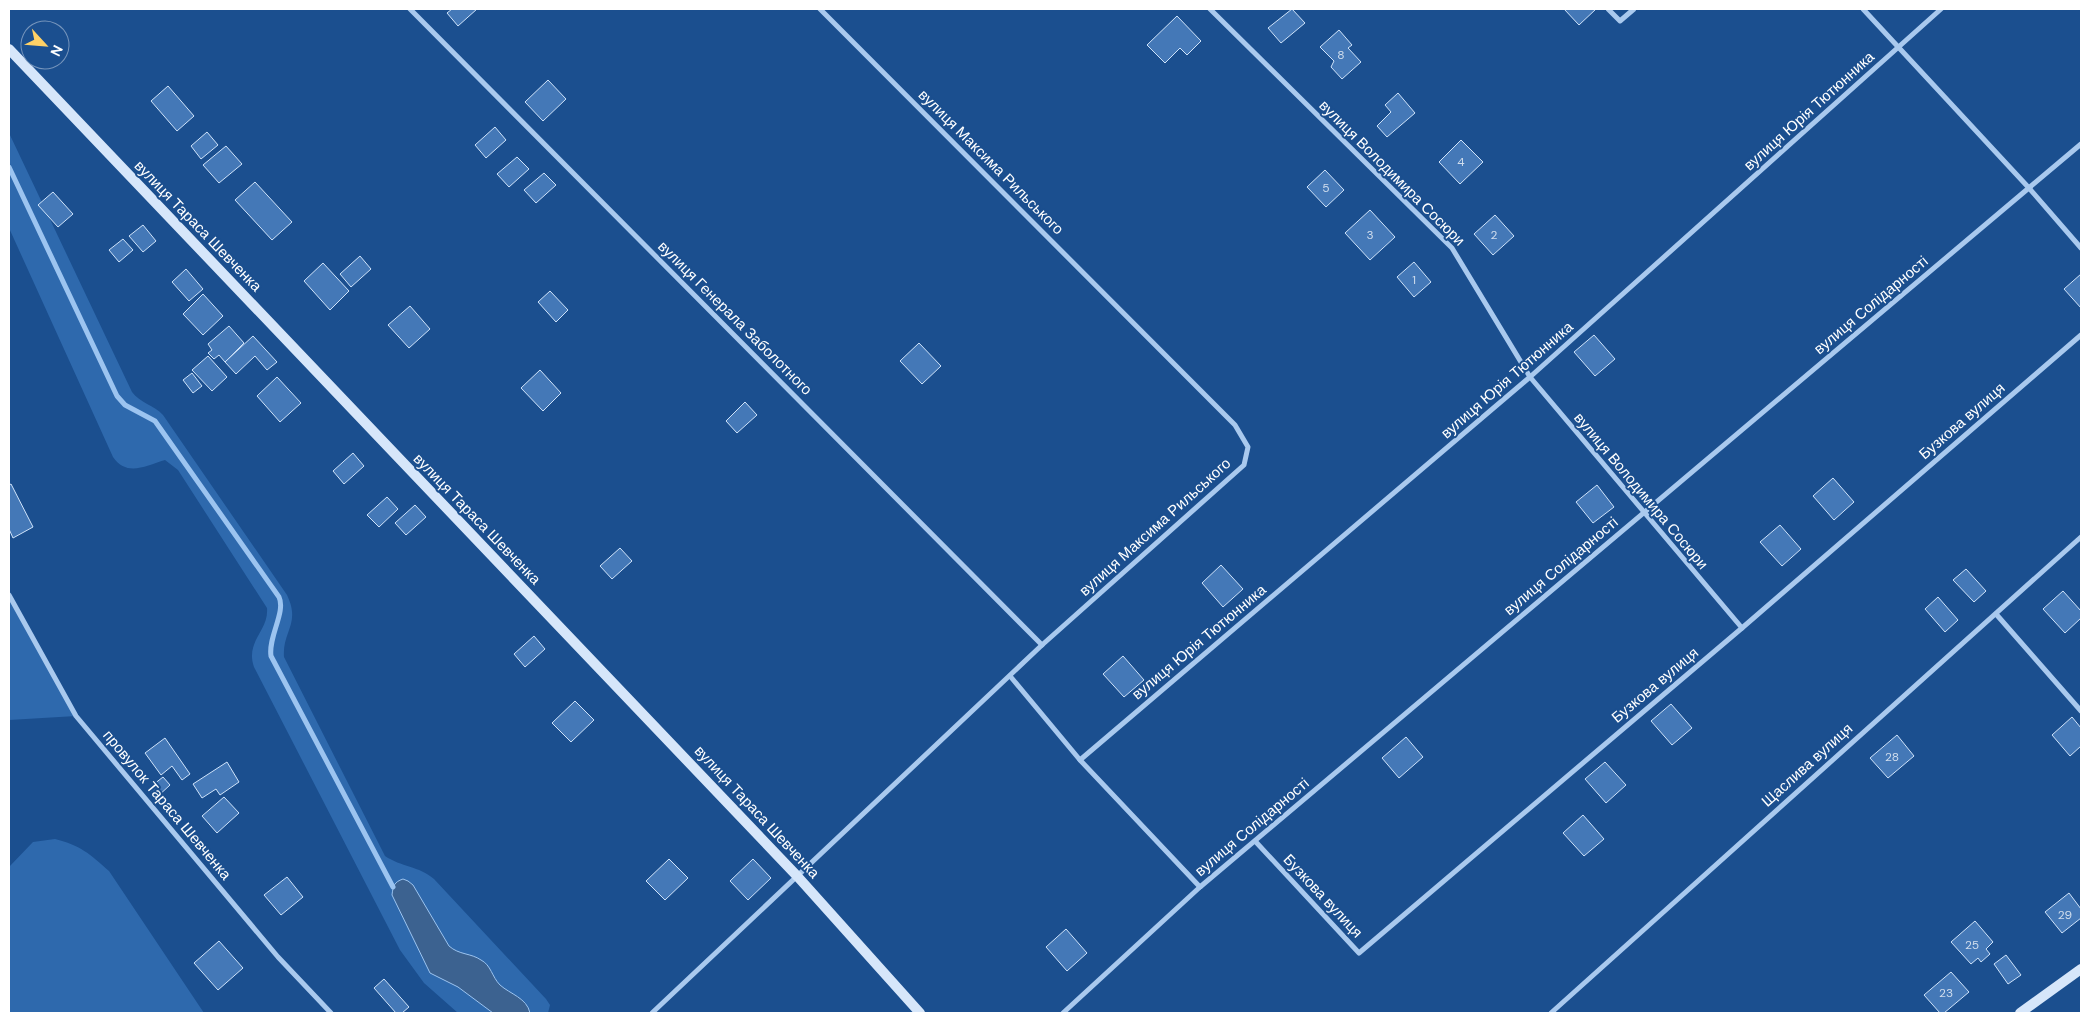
<svg xmlns="http://www.w3.org/2000/svg" width="2090" height="1022" font-family="'DM Sans',sans-serif">
<style>
.green{fill:#2e69ad}
.water{fill:#3c6290;stroke:#9cc4f0}
.lines{fill:none;stroke-linecap:round;stroke-linejoin:round}
.stream{stroke:#9cc4f0;stroke-width:5}
.building{fill:#4478b7;stroke:#cfe3fa}
.street{stroke:#a9c9ee;stroke-width:5}
.secondary{stroke:#d6e6fa;stroke-width:10}
.labels{text-anchor:middle;stroke-width:4;stroke-linejoin:round;paint-order:stroke}
.number-label{font-size:12px;fill:#d0dded}
.street-label{font-size:15px;fill:#fff;stroke:#1b4f8f}
</style>
<rect width="100%" height="100%" fill="#1b4f8f"/>
<g class="green">
<path d="M9,133L132,392C140,403 154,405 163,415L287,595C301,624 282,631 284,657L385,856C401,867 419,866 434,879L546,999L550,1005L548,1013H458L424,983L400,950L254,667C245,641 269,631 267,608L178,470L165,460C145,466 127,477 113,457L9,228Z"/>
<polygon points="9,595 76,716 9,720"/>
<path d="M55,839C80,845 90,854 109,871L204,1013H9V867L33,842Z"/>
</g>
<path class="water" d="M403,879L408,881L413,885L449,946C459,955 471,953 481,960C491,965 492,977 500,985C510,994 527,998 530,1013H493L458,987L430,973L392,895C393,886 394,882 403,879Z"/>
<g class="lines">
<path class="stream" d="M9,167L117,396L125,405L155,421L279,597C286,612 268,637 271,656L393,887"/>
</g>
<g class="building">
<polygon points="452,9 477,9 458,26 447,13"/>
<polygon points="1292,9 1305,23 1281,43 1268,28"/>
<polygon points="1564,9 1596,9 1579,25"/>
<polygon points="1177,16 1201,41 1187,55 1180,48 1165,63 1147,45"/>
<polygon points="1339,30 1352,45 1348,48 1361,62 1342,79 1331,67 1334,61 1320,47"/>
<polygon points="548,80 566,99 543,121 525,102"/>
<polygon points="168,86 194,116 177,131 151,101"/>
<polygon points="1398,93 1415,113 1387,137 1377,126 1391,112 1385,105"/>
<polygon points="495,127 506,140 486,158 475,145"/>
<polygon points="207,132 218,145 201,159 191,146"/>
<polygon points="1461,140 1483,162 1460,184 1439,162"/>
<polygon points="226,146 242,164 219,183 203,165"/>
<polygon points="517,157 529,169 509,187 497,174"/>
<polygon points="1325,170 1344,190 1326,207 1307,187"/>
<polygon points="544,173 556,185 536,203 524,190"/>
<polygon points="255,182 292,222 272,240 235,200"/>
<polygon points="53,192 73,214 58,227 38,205"/>
<polygon points="1370,210 1395,237 1370,260 1345,233"/>
<polygon points="1495,215 1514,236 1493,255 1474,234"/>
<polygon points="143,225 156,241 143,252 129,236"/>
<polygon points="123,239 133,250 119,262 109,250"/>
<polygon points="360,256 371,269 351,287 340,274"/>
<polygon points="1414,262 1431,282 1414,297 1397,277"/>
<polygon points="323,263 349,291 330,310 304,281"/>
<polygon points="186,269 203,289 189,301 172,282"/>
<polygon points="2081,274 2081,308 2064,289"/>
<polygon points="550,291 568,310 556,322 538,302"/>
<polygon points="203,294 223,316 203,335 183,314"/>
<polygon points="410,306 430,329 409,348 388,325"/>
<polygon points="229,326 244,343 225,362 219,355 214,359 208,353 212,350 208,344"/>
<polygon points="1594,335 1615,359 1595,376 1574,352"/>
<polygon points="253,336 277,362 267,370 255,356 236,374 225,362"/>
<polygon points="919,343 941,366 922,384 900,361"/>
<polygon points="208,356 227,377 212,391 192,370"/>
<polygon points="540,370 561,393 543,411 521,388"/>
<polygon points="192,373 202,386 193,393 183,380"/>
<polygon points="277,377 301,403 280,422 257,396"/>
<polygon points="745,402 757,415 737,433 726,421"/>
<polygon points="353,453 364,466 344,484 333,471"/>
<polygon points="1833,478 1854,502 1834,520 1813,496"/>
<polygon points="11,484 33,527 13,538 9,529 9,485"/>
<polygon points="1597,485 1614,507 1593,523 1576,502"/>
<polygon points="387,497 398,509 379,527 367,515"/>
<polygon points="415,505 426,517 406,535 395,523"/>
<polygon points="1780,525 1801,549 1782,566 1760,542"/>
<polygon points="620,548 632,561 612,579 600,566"/>
<polygon points="1221,565 1243,589 1223,607 1202,583"/>
<polygon points="1966,569 1986,591 1974,602 1953,580"/>
<polygon points="2063,591 2081,611 2081,618 2065,633 2043,609"/>
<polygon points="1938,597 1958,620 1945,632 1925,609"/>
<polygon points="534,636 545,649 525,667 514,654"/>
<polygon points="1123,656 1144,680 1124,697 1103,674"/>
<polygon points="575,701 594,720 571,742 552,723"/>
<polygon points="1671,704 1692,728 1672,745 1651,721"/>
<polygon points="2072,717 2081,728 2081,746 2070,756 2052,735"/>
<polygon points="1897,735 1914,756 1888,778 1870,758"/>
<polygon points="1406,737 1423,757 1399,778 1382,758"/>
<polygon points="165,738 190,774 182,780 172,766 161,775 145,753"/>
<polygon points="227,762 239,782 220,795 216,789 202,798 193,784"/>
<polygon points="1605,762 1626,785 1606,803 1585,779"/>
<polygon points="163,777 170,785 157,797 149,788"/>
<polygon points="224,797 239,813 217,833 202,816"/>
<polygon points="1583,815 1604,839 1584,856 1563,833"/>
<polygon points="669,859 688,878 665,900 646,881"/>
<polygon points="753,859 771,878 748,900 730,881"/>
<polygon points="287,877 303,897 281,915 264,895"/>
<polygon points="2069,893 2081,909 2081,918 2062,933 2045,912"/>
<polygon points="1975,921 1993,942 1986,949 1990,954 1981,962 1978,958 1971,964 1951,942"/>
<polygon points="1066,929 1087,953 1067,971 1046,947"/>
<polygon points="219,941 243,968 218,990 194,963"/>
<polygon points="2006,955 2021,975 2008,984 1994,964"/>
<polygon points="1951,972 1969,992 1944,1013 1940,1013 1924,995"/>
<polygon points="384,979 409,1007 402,1013 396,1013 374,988"/>
</g>
<g class="lines">
<g class="street">
<polyline points="410,9 1042,645"/>
<polyline points="1210,9 1452,248 1530,377 1742,628"/>
<polyline points="1608,9 1620,21 1634,9"/>
<polyline points="1863,9 2029,188 2081,248"/>
<polyline points="9,595 76,716 278,957 331,1013"/>
<polyline points="1996,614 2081,711"/>
<polyline points="1010,676 1080,760 1200,887"/>
<polyline points="1080,760 1530,377 1941,9"/>
<polyline points="1255,841 1359,953 1742,628 2081,335"/>
<polyline points="652,1013 1042,645 1244,465 1248,447 1235,425 820,9"/>
<polyline points="1063,1013 1200,887 2081,144"/>
<polyline points="1551,1013 2081,537"/>
</g>
<g class="secondary">
<polyline points="9,49 798,877 920,1013"/>
<polyline points="2020,1013 2081,969"/>
</g>
</g>
<g class="labels">
<g class="number-label">
<text x="1341" y="59">8</text>
<text x="1461" y="166">4</text>
<text x="1326" y="192">5</text>
<text x="1370" y="239">3</text>
<text x="1494" y="239">2</text>
<text x="1414" y="284">1</text>
<text x="1892" y="761">28</text>
<text x="2065" y="919">29</text>
<text x="1972" y="949">25</text>
<text x="1946" y="997">23</text>
</g>
<g class="street-label">
<text transform="translate(1809 111) rotate(-42)" y="5">вулиця Юрія Тютюнника</text>
<text transform="translate(991 162) rotate(45)" y="5">вулиця Максима Рильського</text>
<text transform="translate(1392 173) rotate(45)" y="5">вулиця Володимира Сосюри</text>
<text transform="translate(198 226) rotate(46)" y="5">вулиця Тараса Шевченка</text>
<text transform="translate(1871 305) rotate(-40)" y="5">вулиця Солідарності</text>
<text transform="translate(735 318) rotate(45)" y="5">вулиця Генерала Заболотного</text>
<text transform="translate(1507 380) rotate(-41)" y="5">вулиця Юрія Тютюнника</text>
<text transform="translate(1962 421) rotate(-41)" y="5">Бузкова вулиця</text>
<text transform="translate(1641 491) rotate(50)" y="5">вулиця Володимира Сосюри</text>
<text transform="translate(477 519) rotate(46)" y="5">вулиця Тараса Шевченка</text>
<text transform="translate(1155 527) rotate(-42)" y="5">вулиця Максима Рильського</text>
<text transform="translate(1561 566) rotate(-40)" y="5">вулиця Солідарності</text>
<text transform="translate(1199 642) rotate(-40)" y="5">вулиця Юрія Тютюнника</text>
<text transform="translate(1655 685) rotate(-40)" y="5">Бузкова вулиця</text>
<text transform="translate(1807 765) rotate(-42)" y="5">Щаслива вулиця</text>
<text transform="translate(167 805) rotate(50)" y="5">провулок Тараса Шевченка</text>
<text transform="translate(757 812) rotate(47)" y="5">вулиця Тараса Шевченка</text>
<text transform="translate(1252 827) rotate(-40)" y="5">вулиця Солідарності</text>
<text transform="translate(1323 896) rotate(47)" y="5">Бузкова вулиця</text>
</g>
</g>
<rect width="2090" height="1022" fill="none" stroke="#ffffff" stroke-width="20"/>
<g transform="translate(45 45) rotate(116)"><circle r="24" fill="#1b4f8f" stroke="#7695bc"/>
<path d="M0-4L9 19L0 12L-9 19Z" fill="#ffd166"/>
<text y="-8" font-size="14" font-weight="bold" text-anchor="middle" fill="#ffffff">N</text>
</g>
</svg>
